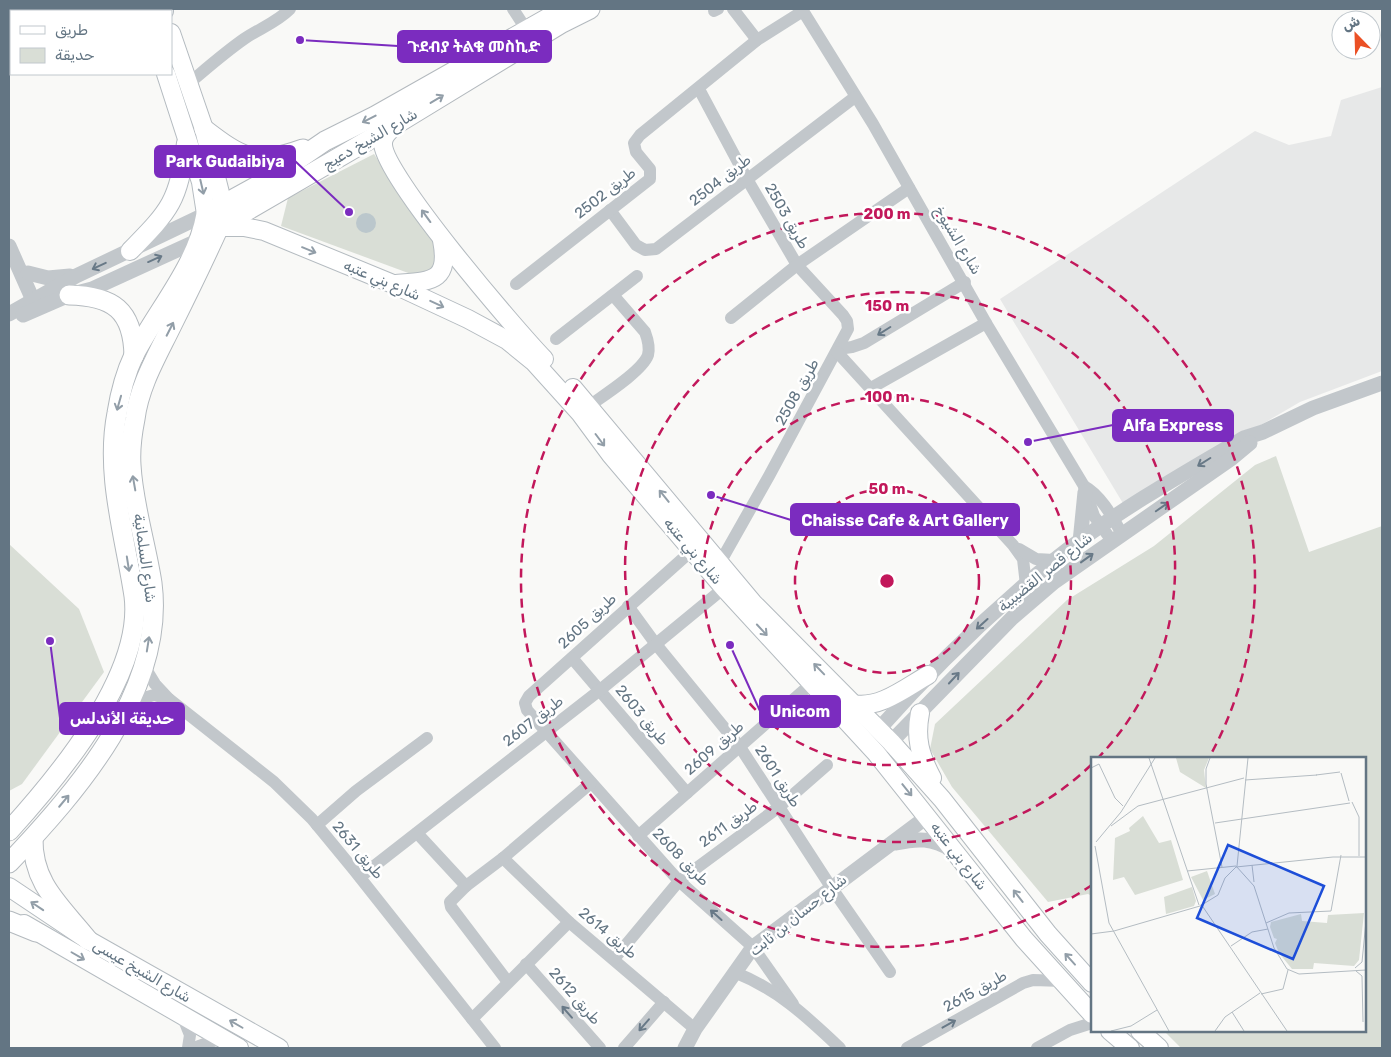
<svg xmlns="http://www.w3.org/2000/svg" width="1391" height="1057" font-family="Rubik,Cairo,'Noto Sans Ethiopic',sans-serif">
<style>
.built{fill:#e7e8e8}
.green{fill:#d9ded6}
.water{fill:#bbc7cc}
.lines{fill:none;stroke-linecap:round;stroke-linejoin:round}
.secondary-casing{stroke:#b4bbc0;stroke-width:20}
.primary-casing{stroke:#b3b9be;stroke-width:21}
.minor{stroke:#c2c7cb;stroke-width:12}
.tertiary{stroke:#c2c7cb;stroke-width:15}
.secondary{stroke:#fff;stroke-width:18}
.primary{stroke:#fff;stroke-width:19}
.oneway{stroke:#929ea8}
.oneway2{stroke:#687987}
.ring{fill:none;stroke:#c2185b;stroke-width:2.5;stroke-dasharray:9 6}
.labels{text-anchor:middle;stroke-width:5;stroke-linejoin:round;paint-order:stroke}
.street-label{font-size:15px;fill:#637583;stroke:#fff}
.inset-road{fill:none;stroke:#b4bcc2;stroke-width:1}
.view{fill:#1d4ed8;fill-opacity:0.15;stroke:#1d4ed8;stroke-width:2.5}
.inset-edge{fill:none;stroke:#637583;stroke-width:2.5}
.centre{fill:#c2185b;stroke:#fff;stroke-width:2.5}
.ring-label{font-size:15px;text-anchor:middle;font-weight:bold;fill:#c2185b;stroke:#fff;stroke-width:5;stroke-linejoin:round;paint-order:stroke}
.leader{fill:none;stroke:#7b2cbf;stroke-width:2}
.callout-dot{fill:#7b2cbf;stroke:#fff;stroke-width:2}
.callout{fill:#7b2cbf;stroke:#7b2cbf;stroke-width:2}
.callout-label{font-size:16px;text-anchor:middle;font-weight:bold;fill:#fff}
</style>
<rect width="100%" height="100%" fill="#f9f9f7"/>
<polygon class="built" points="1382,87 1382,371 1300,402 1124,505 1000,299 1255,131 1289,145 1331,136 1341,100"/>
<g class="green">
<polygon points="374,154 443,257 431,272 411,274 281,226 288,198"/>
<polygon points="1276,456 1309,552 1382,526 1382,1048 1181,1048 1164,1031 1365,1031 1365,758 1092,758 1092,896 1088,894 1048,902 952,787 930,749 935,724 1067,600 1154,546 1255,465"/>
<polygon points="9,544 79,609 104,672 22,784 9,791"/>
</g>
<circle class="water" cx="366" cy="223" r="10"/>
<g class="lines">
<defs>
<g id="secondary">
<polyline points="145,9 146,11"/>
<polyline points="163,9 164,11"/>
<polyline points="171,33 204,129 223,205"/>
<polyline points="166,74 201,182 206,214 219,227 244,227 264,231 393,284 468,319 507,340 534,362 580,413 611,455 724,588 876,753 1024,939 1092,1014"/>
<path d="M396,125C390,130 383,135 383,143C381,173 517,331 544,359"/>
<path d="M130,251C171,209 178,202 186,143"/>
<path d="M396,284C432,281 450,282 442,240"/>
<polyline points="573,388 753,603 891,742 942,799 1048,934 1092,983"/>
<path d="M853,704C880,709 905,688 928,675"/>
<path d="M920,713C915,739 920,755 932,778"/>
<polyline points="9,887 88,940 279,1048"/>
<polyline points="24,924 239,1048"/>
<polyline points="1110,1031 1130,1048"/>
<polyline points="1140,1031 1159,1048"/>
</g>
<g id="primary">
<path d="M204,129C243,159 255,166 303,149"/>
<polyline points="212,231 398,123 562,23 590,9"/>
<path d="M69,295C113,296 133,310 134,356"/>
<path d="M9,831C58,777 144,675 134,596C125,536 105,474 117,413C120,394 126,372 134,355C158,309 197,266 206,214L268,180L325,141L375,116L564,9"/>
<path d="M33,838C32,884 61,906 88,940"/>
<path d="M9,863C77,792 166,690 152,583C146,544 133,504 131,465C130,450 132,434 135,419C139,386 157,356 172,325C188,293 204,260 219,227L223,205"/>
<polyline points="9,921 36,932"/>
</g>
</defs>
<use href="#secondary" class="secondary-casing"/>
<use href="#primary" class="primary-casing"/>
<g class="minor">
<polyline points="513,9 526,29"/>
<polyline points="733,9 757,40"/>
<polyline points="799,9 803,11 873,124 986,323 1084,486 1094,516 1112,541"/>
<polyline points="714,11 718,9"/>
<path d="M188,84C206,69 224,53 244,39C260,28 276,23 290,9"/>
<polyline points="699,89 747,179 797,265 843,315 847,321 848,329 769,476 717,568"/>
<polyline points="610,210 636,245 645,250 656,249 855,97"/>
<polyline points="516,284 650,179 650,169 636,152 634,143 640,135 757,40 803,11"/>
<polyline points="731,318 797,265 909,188"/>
<polyline points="556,339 637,276"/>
<polyline points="838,349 852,347 864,343 965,282"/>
<polyline points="837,352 1013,545 1023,559 1026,585"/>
<polyline points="871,388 986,323"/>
<path d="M582,411C598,399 642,372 648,355C650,347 648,340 645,332L613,295"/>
<path d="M1084,486C1101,495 1113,518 1122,534"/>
<polyline points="698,545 529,696 525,703 527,710 679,881 753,947 793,1004"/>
<polyline points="1019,549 1036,559 1054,560"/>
<polyline points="628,606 655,643 740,747 831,887 890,972"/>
<polyline points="572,658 687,793"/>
<polyline points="144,666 155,684 169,699 274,782 312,819 354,870 495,1048"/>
<polyline points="130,702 154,695 169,699"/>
<polyline points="317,825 356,791 427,738"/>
<polyline points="417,833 466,886"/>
<polyline points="638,836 811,684"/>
<polyline points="503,858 569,922 695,1029"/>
<polyline points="360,877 600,690 724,588"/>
<polyline points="614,959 679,881 779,807 827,765"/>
<polyline points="526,964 600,1048"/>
<path d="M734,972C779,990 806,1016 840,1048"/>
<polyline points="508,982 451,907 450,902 466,886 503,858 591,783"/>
<polyline points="182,1015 190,1035 188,1048"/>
<polyline points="472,1019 569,922"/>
<polyline points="194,1048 221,1038"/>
<polyline points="624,1048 664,1002"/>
<polyline points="907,1048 1023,983 1033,980 1063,981"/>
<polyline points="1037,1048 1070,1030 1092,1023"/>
</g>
<g class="tertiary">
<polyline points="9,246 36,307"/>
<polyline points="28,273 48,278 70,276"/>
<polyline points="9,314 76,276 206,214"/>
<polyline points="23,315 69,295 92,289 199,240"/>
<polyline points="1080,542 1085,492"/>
<path d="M875,741L879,729C932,669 991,612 1053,561C1109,516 1182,474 1244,438L1263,432L1313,408L1382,383"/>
<polyline points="881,746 891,742 1012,618 1054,582 1232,458 1250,443"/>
<path d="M896,843C918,838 932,838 952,850"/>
<polyline points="685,1048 695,1029 753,947 928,816"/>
</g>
<use href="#secondary" class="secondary"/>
<use href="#primary" class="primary"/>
</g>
<defs><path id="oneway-shaft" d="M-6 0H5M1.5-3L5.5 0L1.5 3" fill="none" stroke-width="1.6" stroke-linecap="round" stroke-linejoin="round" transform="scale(1.25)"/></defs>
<g class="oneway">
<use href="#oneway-shaft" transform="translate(437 99) rotate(-31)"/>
<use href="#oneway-shaft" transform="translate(369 119) rotate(153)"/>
<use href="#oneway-shaft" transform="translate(202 187) rotate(77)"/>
<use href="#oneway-shaft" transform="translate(426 216) rotate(-126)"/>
<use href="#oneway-shaft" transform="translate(309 250) rotate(22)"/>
<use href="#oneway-shaft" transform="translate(437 304) rotate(25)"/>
<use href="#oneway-shaft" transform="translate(170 329) rotate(-63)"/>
<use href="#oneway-shaft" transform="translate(119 403) rotate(106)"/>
<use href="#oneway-shaft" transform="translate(600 440) rotate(53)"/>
<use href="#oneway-shaft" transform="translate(134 483) rotate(-100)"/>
<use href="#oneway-shaft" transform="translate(664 496) rotate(-129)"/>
<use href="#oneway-shaft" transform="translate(128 564) rotate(81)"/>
<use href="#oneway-shaft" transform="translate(762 630) rotate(47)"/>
<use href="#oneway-shaft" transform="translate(148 644) rotate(-81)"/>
<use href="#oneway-shaft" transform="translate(819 669) rotate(-134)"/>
<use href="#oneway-shaft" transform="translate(907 790) rotate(51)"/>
<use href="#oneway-shaft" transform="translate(64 801) rotate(-50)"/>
<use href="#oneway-shaft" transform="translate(1018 896) rotate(-128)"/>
<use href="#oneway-shaft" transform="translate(37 906) rotate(-146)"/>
<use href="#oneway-shaft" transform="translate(78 956) rotate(30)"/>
<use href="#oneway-shaft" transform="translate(1070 959) rotate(-132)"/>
<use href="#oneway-shaft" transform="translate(236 1024) rotate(-150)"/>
</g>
<g class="oneway2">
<use href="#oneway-shaft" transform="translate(155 259) rotate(-24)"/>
<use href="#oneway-shaft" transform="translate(99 266) rotate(155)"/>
<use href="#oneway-shaft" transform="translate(884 331) rotate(148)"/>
<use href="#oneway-shaft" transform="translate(1204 462) rotate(148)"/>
<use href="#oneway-shaft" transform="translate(1162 507) rotate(-35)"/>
<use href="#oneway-shaft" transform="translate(1087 558) rotate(-36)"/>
<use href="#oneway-shaft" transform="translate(982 624) rotate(138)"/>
<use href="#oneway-shaft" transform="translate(954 678) rotate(-47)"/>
<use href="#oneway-shaft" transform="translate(716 915) rotate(-138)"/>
<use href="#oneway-shaft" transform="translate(567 1012) rotate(-131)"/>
<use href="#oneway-shaft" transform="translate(949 1024) rotate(-29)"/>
<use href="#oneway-shaft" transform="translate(644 1025) rotate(131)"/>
</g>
<g class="ring">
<circle cx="887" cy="581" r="92"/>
<circle cx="887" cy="581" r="184"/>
<path d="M1091 765A275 275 0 1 1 1098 758"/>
<path d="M1092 885A367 367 0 1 1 1210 756"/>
</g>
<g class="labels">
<g class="street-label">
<text transform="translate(370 139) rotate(-30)" y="5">شارع الشيخ دعيج</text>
<text transform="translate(720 180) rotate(-38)" y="5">طريق 2504</text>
<text transform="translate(605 193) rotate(-38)" y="5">طريق 2502</text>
<text transform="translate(787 216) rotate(60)" y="5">طريق 2503</text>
<text transform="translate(958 240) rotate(59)" y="5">شارع الشيوخ</text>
<text transform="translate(382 280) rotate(23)" y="5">شارع بني عتبه</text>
<text transform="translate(797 392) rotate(-61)" y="5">طريق 2508</text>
<text transform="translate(693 551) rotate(50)" y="5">شارع بني عتبه</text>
<text transform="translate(145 558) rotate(82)" y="5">شارع السلمانية</text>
<text transform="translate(1045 572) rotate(-39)" y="5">شارع قصر القضيبية</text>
<text transform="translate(587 621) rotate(-43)" y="5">طريق 2605</text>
<text transform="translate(642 715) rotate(50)" y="5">طريق 2603</text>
<text transform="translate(533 721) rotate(-38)" y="5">طريق 2607</text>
<text transform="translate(714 748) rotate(-41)" y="5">طريق 2609</text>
<text transform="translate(778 776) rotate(57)" y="5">طريق 2601</text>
<text transform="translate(728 824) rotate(-36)" y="5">طريق 2611</text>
<text transform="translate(358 850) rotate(50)" y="5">طريق 2631</text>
<text transform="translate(959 856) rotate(52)" y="5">شارع بني عتبه</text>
<text transform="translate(681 857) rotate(46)" y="5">طريق 2608</text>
<text transform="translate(798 915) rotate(-39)" y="5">شارع حسان بن ثابت</text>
<text transform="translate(608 933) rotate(40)" y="5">طريق 2614</text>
<text transform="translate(142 971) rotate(30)" y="5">شارع الشيخ عيسى</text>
<text transform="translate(975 991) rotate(-29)" y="5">طريق 2615</text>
<text transform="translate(575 996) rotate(49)" y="5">طريق 2612</text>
</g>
</g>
<g transform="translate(1091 757)">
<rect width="275" height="275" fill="#f9f9f7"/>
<path d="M85,1H118L113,13L115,31L89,15ZM52,59L68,86L80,83L92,123L44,138L33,120L22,123L24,81L39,74L38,71ZM116,114L124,137L112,143L100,120ZM101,130L105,144L103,149L75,157L73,140ZM273,156L268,203L263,209L223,206L222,212H201L188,196L184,186L186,182L183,181L179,170L180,165L210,157L211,164L236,166L237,158Z" fill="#d9ded6"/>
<path class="inset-road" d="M58,1L108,148M119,1L115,12V27L131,110M0,11L8,7L24,41L32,49M250,16L258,44M225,18L249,15M154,23L226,18M261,45L268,60V99M124,66L259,46M20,69L47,49L153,21M5,85L30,55L64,1M4,89L18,166L78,274M161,108L163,125M145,109L163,129L183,191L196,212L208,217L275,213M145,110L242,100H275M96,114L145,109M110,147L196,274M175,166L198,156L240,154L250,98M0,177L23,174L109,149L127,138L134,121L146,109L157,1M140,189L161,175L177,172M264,211L271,205L275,164M265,214L271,219L272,265M170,237L192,232L197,213M141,255L153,274M20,274L40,269L66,253M124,274L134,260L169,236"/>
<path class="view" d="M137,88L233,129L202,202L106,161Z"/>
<rect width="275" height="275" class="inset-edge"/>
</g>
<circle cx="887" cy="581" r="8" class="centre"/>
<g class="ring-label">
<text x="887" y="219">200 m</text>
<text x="887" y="311">150 m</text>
<text x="887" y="402">100 m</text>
<text x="887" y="494">50 m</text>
</g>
<path class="leader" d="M300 40L398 46M349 212L295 161M1028 442L1113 425M711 495L791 520M730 645L760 711M50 641L60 718"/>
<g class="callout-dot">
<circle cx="300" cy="40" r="5"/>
<circle cx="349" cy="212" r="5"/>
<circle cx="1028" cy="442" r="5"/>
<circle cx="711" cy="495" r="5"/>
<circle cx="730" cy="645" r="5"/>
<circle cx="50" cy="641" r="5"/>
</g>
<g class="callout">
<rect x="398" y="31" width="153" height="31" rx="5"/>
<rect x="155" y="146" width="140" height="31" rx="5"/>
<rect x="1113" y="410" width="120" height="31" rx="5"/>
<rect x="791" y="504" width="228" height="31" rx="5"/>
<rect x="760" y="696" width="80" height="31" rx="5"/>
<rect x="60" y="703" width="124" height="31" rx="5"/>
</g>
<g class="callout-label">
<text x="474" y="52">ጉደብያ ትልቁ መስኪድ</text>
<text x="225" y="167">Park Gudaibiya</text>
<text x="1173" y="431">Alfa Express</text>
<text x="905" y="526">Chaisse Cafe &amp; Art Gallery</text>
<text x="800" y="717">Unicom</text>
<text x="122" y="724">حديقة الأندلس</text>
</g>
<rect width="1391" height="1057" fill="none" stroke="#637583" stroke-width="20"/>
<rect x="10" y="10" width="162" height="65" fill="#ffffff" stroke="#c1c8cd"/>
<rect x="20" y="26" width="25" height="8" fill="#ffffff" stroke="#c1c8cd"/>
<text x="55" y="35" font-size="15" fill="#637583">طريق</text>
<rect x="20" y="48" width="25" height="15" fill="#d9ded6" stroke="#c1c8cd"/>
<text x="55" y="60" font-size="15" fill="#637583">حديقة</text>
<g transform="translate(1356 35) rotate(337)"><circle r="24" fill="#ffffff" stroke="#c1c8cd"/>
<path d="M0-4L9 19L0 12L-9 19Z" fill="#eb5025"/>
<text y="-8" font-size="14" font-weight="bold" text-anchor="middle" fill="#637583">ش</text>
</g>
</svg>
